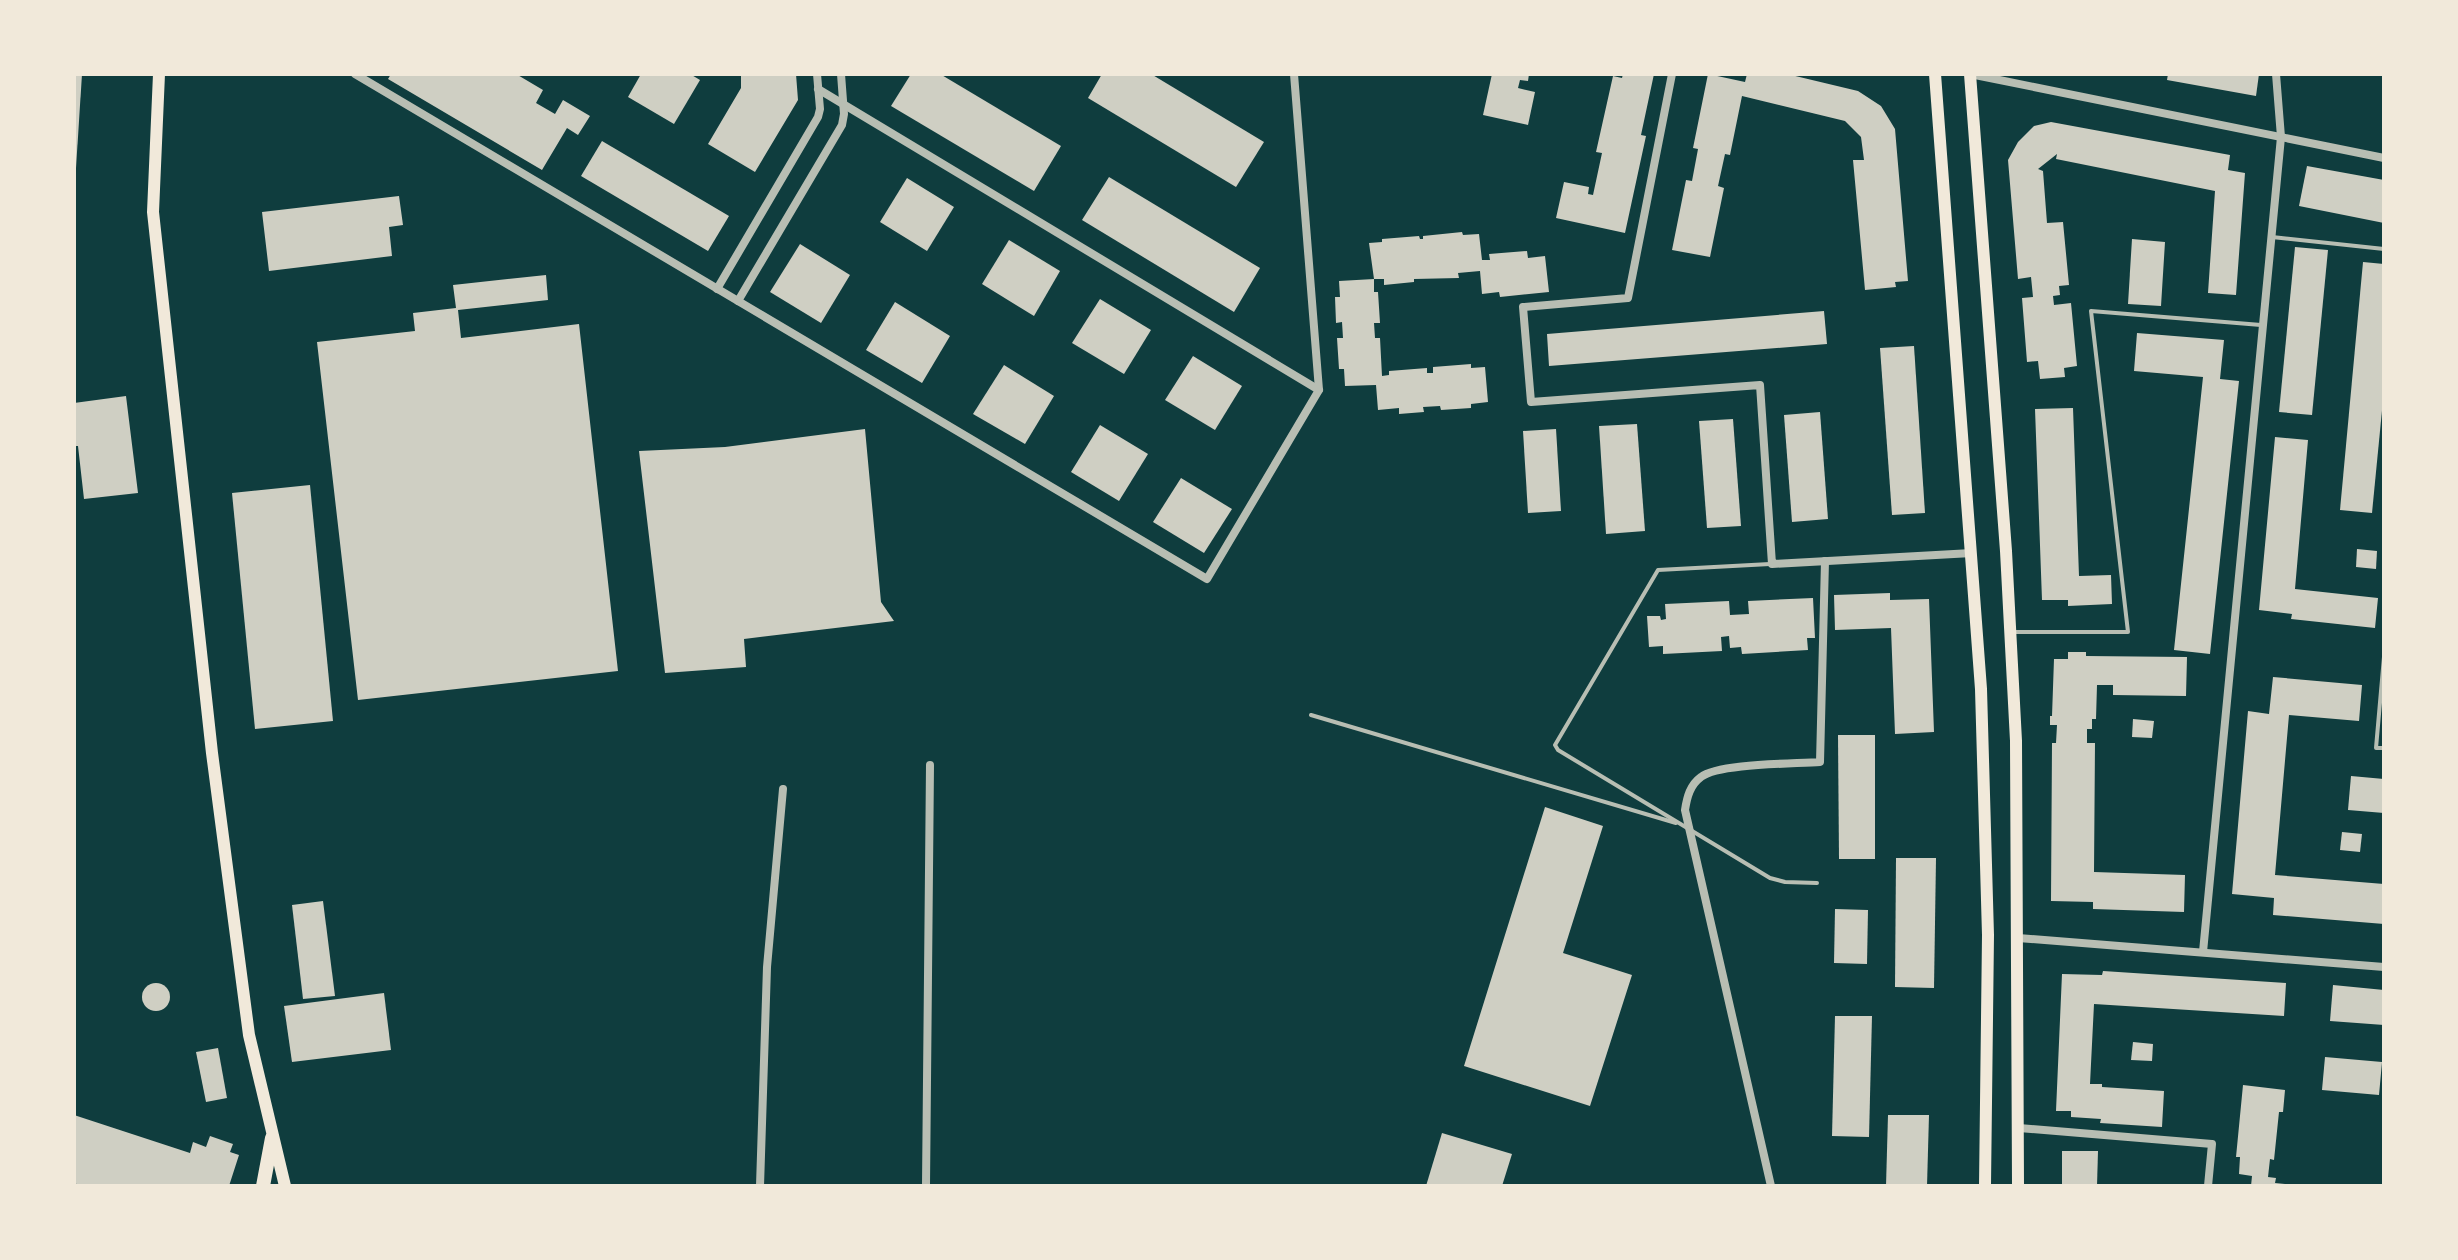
<svg xmlns="http://www.w3.org/2000/svg" width="2458" height="1260" font-family="'DM Sans',sans-serif">
<style>
.building{fill:#cfcfc3}
.lines{fill:none;stroke-linecap:round;stroke-linejoin:round}
.service{stroke:#b8beb3;stroke-width:4}
.minor{stroke:#b8beb3;stroke-width:8}
.secondary{stroke:#f1e9da;stroke-width:12}
.primary{stroke:#f1e9da;stroke-width:14}
</style>
<rect width="100%" height="100%" fill="#0f3d3e"/>
<g class="building">
<polygon points="74,74 82,74 76,168 74,168"/>
<polygon points="391,74 516,74 543,90 536,103 555,114 563,100 590,116 578,135 567,128 542,170 388,79"/>
<polygon points="641,74 690,74 700,80 674,124 628,97"/>
<polygon points="741,74 796,74 798,100 755,172 708,144 741,88"/>
<polygon points="911,74 940,74 1061,146 1034,191 891,106"/>
<polygon points="1102,74 1151,74 1264,142 1236,187 1088,98"/>
<polygon points="1492,74 1529,74 1528,81 1520,80 1518,88 1535,92 1528,125 1483,115"/>
<polygon points="1623,74 1654,74 1641,135 1646,136 1625,233 1556,218 1564,182 1589,187 1588,194 1593,195 1602,153 1596,152 1613,76 1622,78"/>
<polygon points="1708,74 1745,82 1747,74 1787,74 1858,91 1881,106 1895,129 1908,281 1895,282 1896,287 1865,290 1853,160 1864,160 1861,137 1845,121 1742,96 1730,155 1725,154 1718,186 1724,188 1710,257 1672,250 1686,180 1692,181 1698,149 1693,148"/>
<polygon points="2168,74 2259,74 2256,96 2167,80"/>
<polygon points="2051,122 2230,155 2228,170 2245,173 2236,295 2208,293 2215,191 2056,159 2057,154 2038,169 2043,171 2047,223 2063,222 2069,285 2059,286 2060,295 2053,296 2054,305 2071,303 2077,366 2064,368 2065,377 2040,379 2038,361 2027,362 2022,298 2033,297 2031,277 2018,279 2008,160 2018,142 2034,126"/>
<polygon points="602,141 729,216 708,251 581,176"/>
<polygon points="2307,166 2384,180 2384,223 2299,206"/>
<polygon points="1109,177 1260,268 1234,312 1082,220"/>
<polygon points="907,178 954,207 927,251 880,222"/>
<polygon points="399,196 403,225 389,227 392,256 269,271 262,212"/>
<polygon points="1462,232 1463,235 1479,234 1482,260 1490,260 1489,254 1527,251 1528,258 1545,256 1549,292 1500,297 1499,292 1482,294 1480,271 1458,273 1459,278 1414,279 1414,282 1384,285 1384,279 1374,279 1369,243 1382,242 1382,239 1419,236 1420,239 1423,239 1423,236"/>
<polygon points="2132,239 2165,242 2161,306 2128,304"/>
<polygon points="1009,240 1060,271 1034,316 982,284"/>
<polygon points="800,244 850,275 821,323 770,292"/>
<polygon points="2295,247 2328,250 2312,415 2279,412"/>
<polygon points="2363,262 2384,264 2384,390 2372,513 2340,510"/>
<polygon points="546,275 548,300 458,310 461,338 579,324 618,671 358,700 317,342 415,331 413,313 456,308 453,285"/>
<polygon points="1374,279 1374,292 1378,292 1380,323 1374,323 1375,338 1380,338 1382,376 1389,375 1389,371 1427,368 1427,373 1433,373 1433,367 1471,364 1471,368 1485,367 1488,402 1471,404 1471,408 1441,410 1440,406 1423,407 1424,412 1399,414 1399,408 1378,410 1376,385 1345,386 1344,369 1339,369 1337,338 1343,338 1342,322 1336,323 1335,297 1340,297 1339,281"/>
<polygon points="1100,299 1151,330 1124,374 1072,343"/>
<polygon points="895,302 950,336 922,383 866,350"/>
<polygon points="1824,311 1827,344 1549,366 1547,334"/>
<polygon points="2137,333 2224,340 2220,379 2239,381 2210,654 2174,650 2203,377 2134,371"/>
<polygon points="1914,346 1925,513 1892,515 1880,348"/>
<polygon points="1193,356 1242,386 1215,430 1165,400"/>
<polygon points="1004,365 1054,396 1025,444 973,414"/>
<polygon points="126,396 138,493 84,499 78,446 74,446 74,403"/>
<polygon points="2073,408 2079,576 2111,575 2112,604 2068,606 2068,600 2042,600 2035,409"/>
<polygon points="1820,412 1828,519 1792,522 1784,415"/>
<polygon points="1733,419 1741,526 1707,528 1699,421"/>
<polygon points="1637,424 1645,531 1606,534 1599,426"/>
<polygon points="1100,425 1148,454 1119,501 1071,472"/>
<polygon points="865,429 881,602 894,621 744,639 746,667 665,673 639,451 725,447"/>
<polygon points="1556,429 1561,511 1528,513 1523,431"/>
<polygon points="2275,437 2308,440 2295,589 2378,598 2375,628 2291,619 2292,614 2259,610"/>
<polygon points="1181,478 1232,509 1204,553 1153,522"/>
<polygon points="310,485 333,721 255,729 232,493"/>
<polygon points="2357,549 2377,551 2376,569 2356,567"/>
<polygon points="1890,593 1890,600 1929,599 1934,732 1895,734 1891,628 1835,630 1834,595"/>
<polygon points="1813,598 1815,638 1807,638 1808,650 1742,654 1741,647 1730,648 1729,636 1721,637 1722,651 1663,654 1663,646 1649,647 1647,616 1660,616 1661,620 1666,619 1665,604 1729,601 1730,615 1749,614 1748,601"/>
<polygon points="2068,652 2086,652 2086,656 2187,657 2186,696 2113,695 2113,685 2097,685 2096,719 2092,719 2092,729 2087,729 2087,743 2095,743 2094,872 2185,875 2184,912 2093,909 2093,902 2051,901 2052,743 2056,743 2057,725 2050,725 2050,716 2052,716 2054,659 2068,659"/>
<polygon points="2273,677 2362,685 2359,721 2289,715 2275,875 2384,884 2384,924 2273,915 2274,898 2232,894 2248,711 2269,714"/>
<polygon points="2133,719 2154,721 2152,738 2132,737"/>
<polygon points="1838,735 1875,735 1875,859 1839,859"/>
<polygon points="2351,776 2384,779 2384,813 2348,810"/>
<polygon points="1545,807 1603,826 1563,953 1632,975 1590,1106 1464,1066"/>
<polygon points="2342,832 2362,834 2360,852 2340,850"/>
<polygon points="1896,858 1936,858 1934,988 1895,987"/>
<polygon points="323,901 335,996 303,999 292,905"/>
<polygon points="1835,909 1868,910 1867,964 1834,963"/>
<polygon points="2103,971 2286,983 2284,1016 2094,1004 2090,1084 2102,1084 2102,1087 2164,1091 2162,1127 2100,1123 2101,1119 2071,1117 2071,1111 2056,1111 2062,974 2102,975"/>
<circle cx="156" cy="997" r="14"/>
<polygon points="2333,985 2384,990 2384,1025 2330,1021"/>
<polygon points="384,993 391,1050 292,1062 284,1006"/>
<polygon points="1835,1016 1872,1016 1869,1137 1832,1136"/>
<polygon points="2133,1042 2153,1044 2152,1061 2131,1060"/>
<polygon points="218,1048 227,1098 206,1102 196,1052"/>
<polygon points="2325,1057 2382,1062 2379,1095 2322,1090"/>
<polygon points="2243,1085 2285,1090 2283,1112 2279,1112 2274,1160 2270,1159 2268,1177 2276,1178 2275,1183 2285,1184 2285,1186 2251,1186 2252,1176 2239,1174 2240,1157 2236,1157"/>
<polygon points="74,1115 190,1153 193,1142 206,1147 210,1136 233,1144 230,1152 239,1155 229,1186 82,1186 74,1183"/>
<polygon points="1888,1115 1929,1115 1927,1186 1886,1186"/>
<polygon points="1442,1133 1512,1154 1502,1186 1426,1186"/>
<polygon points="2062,1151 2098,1151 2097,1186 2062,1186"/>
</g>
<g class="lines">
<g class="service">
<polyline points="2272,237 2384,249"/>
<polyline points="1770,564 1658,570 1555,745 1558,750 1770,878 1785,882 1817,883"/>
<polyline points="2011,632 2128,632 2091,311 2261,325"/>
<polyline points="2384,657 2376,748 2384,748"/>
<polyline points="1311,715 1676,823"/>
</g>
<g class="minor">
<polyline points="355,74 1207,579 1319,390 1294,74"/>
<polyline points="1672,74 1628,298 1523,307 1531,402 1760,385 1772,564 1972,553"/>
<polyline points="1970,74 2384,158"/>
<polyline points="818,89 1319,390"/>
<polyline points="717,289 818,117 820,109 817,74"/>
<polyline points="738,301 842,125 844,114 841,74"/>
<polyline points="2018,938 2384,967"/>
<polyline points="2203,952 2281,137 2276,74"/>
<polyline points="2019,1128 2212,1144 2208,1186"/>
<polyline points="760,1186 767,967 783,789"/>
<polyline points="926,1186 930,765"/>
<path d="M1771,1186L1685,810C1687,797 1690,785 1701,777C1718,763 1795,764 1820,762L1825,561"/>
</g>
<g class="secondary">
<polyline points="159,74 153,212 212,753 249,1035 285,1186"/>
<polyline points="1935,74 1981,689 1988,935 1985,1186"/>
<polyline points="1970,74 2006,551 2016,741 2018,1186"/>
</g>
<polyline class="primary" points="263,1186 272,1138"/>
</g>
<rect width="2458" height="1260" fill="none" stroke="#f1e9da" stroke-width="152"/>
</svg>
